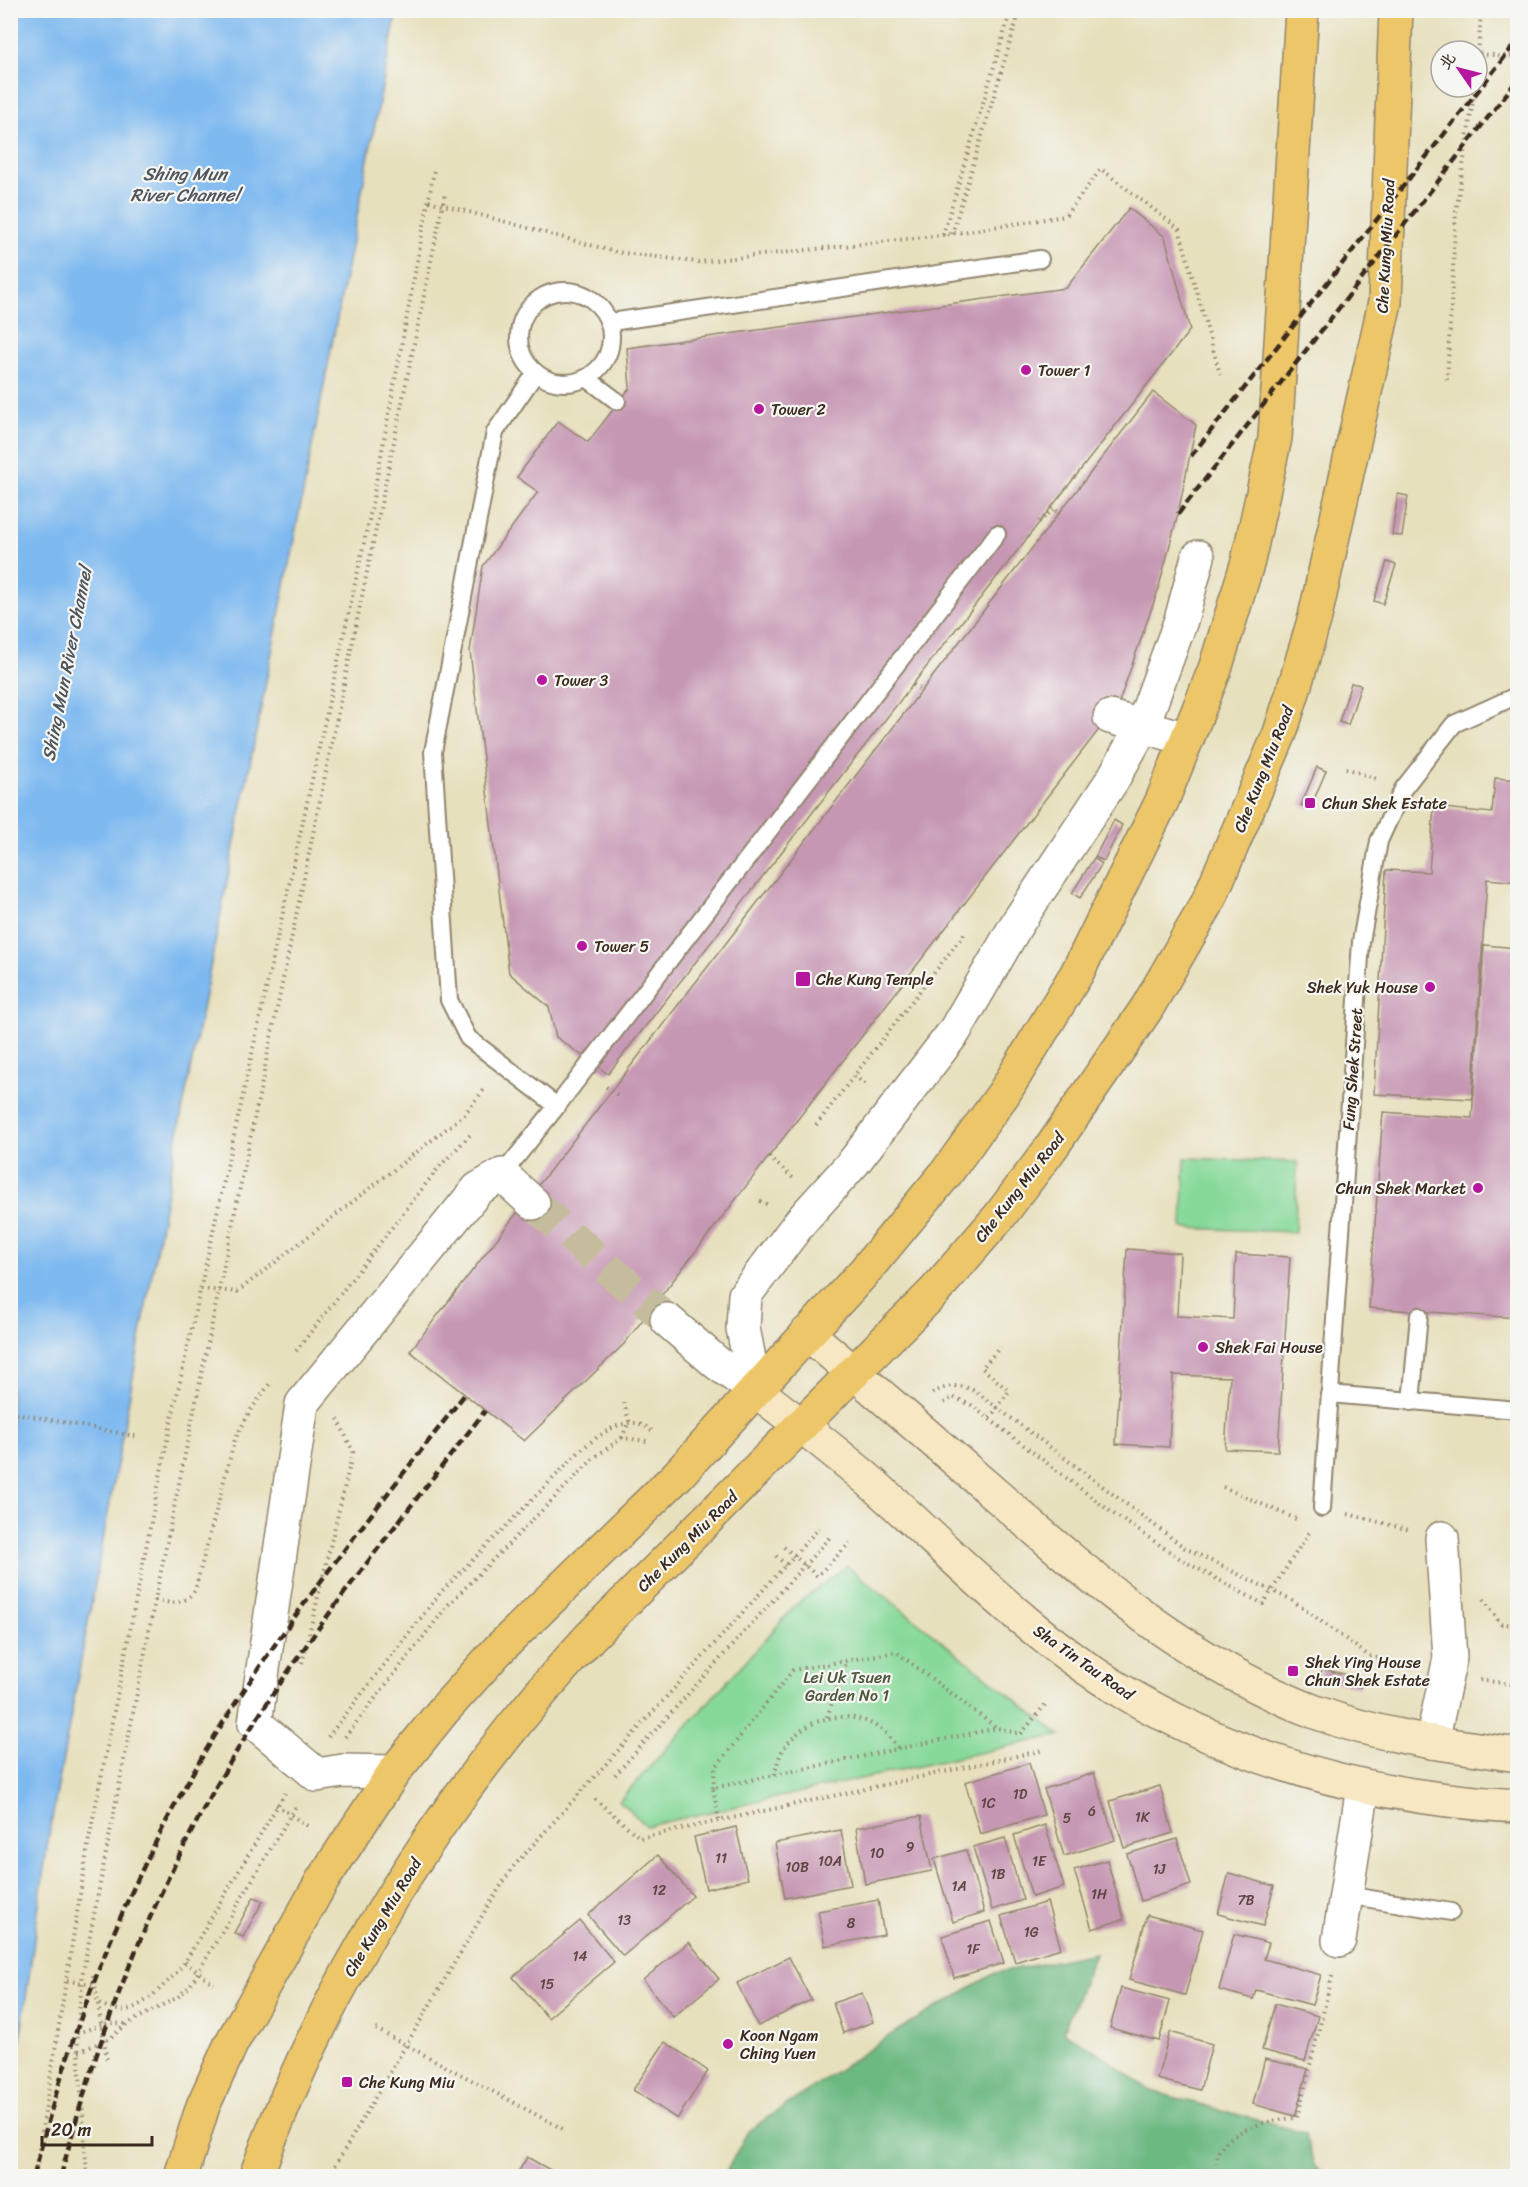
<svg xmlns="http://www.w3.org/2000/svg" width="1528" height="2187" font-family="Sriracha,'LXGW WenKai TC',sans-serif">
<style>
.green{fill:#87d99a;stroke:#61825c;stroke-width:1.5}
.forest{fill:#6db982;stroke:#547250;stroke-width:1.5}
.water{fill:#7eb9f0;stroke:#5c7287;stroke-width:1.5}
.building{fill:#c697b3}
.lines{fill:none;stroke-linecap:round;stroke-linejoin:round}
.street-tunnel{stroke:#c5bc9d;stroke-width:33;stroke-dasharray:33 16;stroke-linecap:butt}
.lane-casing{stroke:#91856e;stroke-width:20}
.street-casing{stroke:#91856e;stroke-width:36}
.secondary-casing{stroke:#91856e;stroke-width:36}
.primary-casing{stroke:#91856e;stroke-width:36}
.path{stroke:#91856e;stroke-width:4;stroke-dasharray:1.5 4.5;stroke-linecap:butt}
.lane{stroke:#fff;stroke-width:16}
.street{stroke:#fff;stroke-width:33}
.secondary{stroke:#f7e8c3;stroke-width:33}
.primary{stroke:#ecc669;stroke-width:33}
.rail{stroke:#3b2a1e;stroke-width:4.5;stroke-dasharray:9 4.5;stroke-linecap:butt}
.poi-dot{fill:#b5179e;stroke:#f6f6f2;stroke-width:2}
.labels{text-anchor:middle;stroke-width:4.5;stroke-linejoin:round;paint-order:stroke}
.number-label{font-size:14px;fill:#5e4543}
.street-label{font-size:16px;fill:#3b2a1e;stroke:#f6f6f2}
.poi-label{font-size:16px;fill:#3b2a1e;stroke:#f6f6f2;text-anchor:start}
.park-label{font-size:16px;fill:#4e563d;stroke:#f6f6f2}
.water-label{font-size:18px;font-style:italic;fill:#4f555d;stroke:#f6f6f2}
</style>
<rect width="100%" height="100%" fill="#f6f6f2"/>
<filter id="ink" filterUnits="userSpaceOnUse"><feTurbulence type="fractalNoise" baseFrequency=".0167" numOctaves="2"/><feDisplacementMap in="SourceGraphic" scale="12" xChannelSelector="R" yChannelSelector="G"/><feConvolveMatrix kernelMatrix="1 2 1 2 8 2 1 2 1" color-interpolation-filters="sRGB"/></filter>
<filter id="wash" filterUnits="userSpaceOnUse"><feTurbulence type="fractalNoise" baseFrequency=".008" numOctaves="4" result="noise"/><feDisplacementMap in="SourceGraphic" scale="24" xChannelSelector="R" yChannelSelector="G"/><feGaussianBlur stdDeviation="1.35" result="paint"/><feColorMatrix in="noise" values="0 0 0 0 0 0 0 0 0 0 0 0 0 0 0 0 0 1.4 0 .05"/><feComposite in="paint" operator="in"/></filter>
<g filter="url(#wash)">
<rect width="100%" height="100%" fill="#e7e0bd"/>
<g class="green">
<polygon points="1185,1158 1297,1162 1295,1232 1182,1228"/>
<polygon points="847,1566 1060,1735 647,1826 619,1801 798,1603"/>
</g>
<polygon class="forest" points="1095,1953 1063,2032 1096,2051 1151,2091 1305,2133 1314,2165 1327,2176 724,2176 748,2131 895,2032 995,1973"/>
<polygon class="water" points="11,10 397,11 175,1148 48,1840 11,2105"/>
<g id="blocks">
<g class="building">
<polygon points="1129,208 1165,237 1190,330 608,1074 556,1037 549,1007 509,973 470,651 483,566 538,492 517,477 558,421 588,442 630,388 627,348 1066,288"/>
<polygon points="1153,392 1196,425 1178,514 1158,590 1118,705 624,1344 524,1441 410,1351"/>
<polygon points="1398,494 1408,496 1402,536 1392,535"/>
<polygon points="1387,562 1396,565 1383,604 1374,601"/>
<polygon points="1351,683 1361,685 1348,725 1339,722"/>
<polygon points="1317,767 1326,771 1310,809 1301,805"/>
<polygon points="1495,778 1518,780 1518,882 1487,879 1472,1099 1374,1094 1386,870 1429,872 1434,807 1492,813"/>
<polygon points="1114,820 1122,825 1104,861 1095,857"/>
<polygon points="1094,858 1102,864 1080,898 1072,893"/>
<polygon points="1484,945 1518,948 1518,1318 1369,1308 1383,1112 1472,1118"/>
<polygon points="1127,1249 1180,1253 1177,1316 1233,1319 1236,1254 1290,1257 1278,1451 1225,1449 1230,1377 1173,1375 1169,1447 1116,1444"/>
<polygon points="1322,1669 1362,1678 1360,1687 1320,1679"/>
<polygon points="1029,1763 1044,1815 980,1834 965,1782"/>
<polygon points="1094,1773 1115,1840 1064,1856 1044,1789"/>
<polygon points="1160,1786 1173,1833 1124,1848 1110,1801"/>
<polygon points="921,1816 932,1871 865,1884 856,1828"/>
<polygon points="1045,1825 1064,1887 1032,1897 1014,1835"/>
<polygon points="736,1827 748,1879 706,1889 694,1837"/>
<polygon points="841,1830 851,1885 785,1898 775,1843"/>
<polygon points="1005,1838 1023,1900 992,1910 973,1847"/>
<polygon points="1177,1839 1191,1885 1141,1901 1127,1854"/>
<polygon points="966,1850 984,1912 953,1922 934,1859"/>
<polygon points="658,1855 693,1896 623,1956 588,1915"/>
<polygon points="1107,1860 1124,1919 1092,1929 1074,1870"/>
<polygon points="1229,1873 1274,1886 1263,1926 1218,1914"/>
<polygon points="254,1897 263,1901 243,1937 234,1933"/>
<polygon points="878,1900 884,1935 825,1946 818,1911"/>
<polygon points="1047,1902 1061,1948 1015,1962 1001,1916"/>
<polygon points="1147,1915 1203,1930 1185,1995 1129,1980"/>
<polygon points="580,1921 614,1962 548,2018 513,1977"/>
<polygon points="991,1921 1004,1963 954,1978 942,1936"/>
<polygon points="1234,1934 1269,1943 1264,1959 1321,1975 1312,2005 1256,1990 1253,1999 1219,1990"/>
<polygon points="689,1942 719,1979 673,2017 643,1980"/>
<polygon points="789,1957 811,2000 758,2026 737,1983"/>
<polygon points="1121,1988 1170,2001 1159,2041 1110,2028"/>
<polygon points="862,1993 873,2022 843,2033 833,2003"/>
<polygon points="1275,2004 1318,2016 1305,2061 1262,2050"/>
<polygon points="1170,2032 1212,2044 1200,2090 1157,2079"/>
<polygon points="665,2042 708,2071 677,2119 633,2090"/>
<polygon points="1265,2059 1308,2069 1295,2116 1253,2104"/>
<polygon points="527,2157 561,2176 516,2176"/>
</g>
</g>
</g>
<g filter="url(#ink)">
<use href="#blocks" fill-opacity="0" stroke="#91856e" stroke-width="1.5"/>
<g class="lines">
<polyline class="street-tunnel" points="533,1203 667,1320"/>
<defs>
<g id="lane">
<circle cx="565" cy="337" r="46"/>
<polyline points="611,322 1040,259"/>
<polyline points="588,379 617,401"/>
<polyline points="557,1106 997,534"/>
<polyline points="502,1175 557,1106 468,1038 449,1000 433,752 495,432 535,374"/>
<polyline points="1329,1394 1518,1410"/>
<polyline points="1411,1402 1419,1316"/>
<polyline points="1322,1508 1361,942 1379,841 1403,789 1454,724 1518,695"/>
<polyline points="1346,1895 1451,1912"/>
</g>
<g id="street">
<polyline points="1110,717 1187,739"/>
<polyline points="667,1320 717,1363 755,1390"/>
<polyline points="755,1390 743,1328 745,1295 801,1221 854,1162 954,1032 1018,922 1113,779 1142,727 1181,620 1198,557"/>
<polyline points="1432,1742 1450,1658 1442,1538"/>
<polyline points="394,1772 343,1771 317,1775 255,1723 302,1404 478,1189 502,1175 533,1203"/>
<polyline points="1339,1940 1363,1787"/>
</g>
<g id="secondary">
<path d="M807,1333C871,1387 934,1441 997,1496C1094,1581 1195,1667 1318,1713C1382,1737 1450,1745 1518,1755"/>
<path d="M755,1390C792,1418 829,1447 865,1477C949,1550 1026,1634 1122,1691C1245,1764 1376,1799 1518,1806"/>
</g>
<g id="primary">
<polyline points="181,2176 203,2106 231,2044 322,1881 394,1772 443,1711 498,1650 676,1477 864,1272 947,1172 1004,1093 1077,973 1162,801 1215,669 1248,561 1275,438 1302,10"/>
<path d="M256,2176C327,1977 447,1793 590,1637L934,1292L999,1217L1051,1148L1147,1008L1207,904L1280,733L1292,695L1315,617L1385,302L1396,10"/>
</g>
</defs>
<use href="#lane" class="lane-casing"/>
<use href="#street" class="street-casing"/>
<use href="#secondary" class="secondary-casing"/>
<use href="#primary" class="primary-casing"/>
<g class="path">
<polyline points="1480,54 1518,57"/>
<polyline points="1477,76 1481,10"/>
<polyline points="429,201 616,252 698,262 943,235 1065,216 1101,169 1179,229 1220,374"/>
<polyline points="952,234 1020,10"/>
<polyline points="943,235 1011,10"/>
<polyline points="1447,380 1456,212 1475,87"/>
<polyline points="1051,507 1059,513"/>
<polyline points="1039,522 1054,509"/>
<polyline points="913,685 922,690"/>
<polyline points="1346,768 1379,780"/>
<polyline points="854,1076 868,1086"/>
<polyline points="606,1087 619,1096"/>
<polyline points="816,1125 965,933"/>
<polyline points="769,1157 793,1178"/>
<polyline points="760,1201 770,1206"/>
<polyline points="201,1289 237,1292 464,1115 486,1087"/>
<polyline points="296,1351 439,1167 471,1134"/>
<path d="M932,1393C949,1385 958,1383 975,1391L1185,1548L1293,1601L1369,1656L1413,1668"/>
<polyline points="944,1403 953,1397 971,1405 1111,1512 1182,1560 1263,1604 1310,1531"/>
<polyline points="10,1412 139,1437"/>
<polyline points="990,1418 1009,1391 982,1368 1000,1347"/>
<polyline points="622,1438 629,1421 624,1403"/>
<polyline points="1223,1487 1296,1519"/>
<polyline points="1348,1514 1410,1530"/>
<polyline points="784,1547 817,1576 850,1543"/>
<polyline points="776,1556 786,1565"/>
<polyline points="1484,1599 1501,1624 1518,1625"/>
<path d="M155,1600C172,1604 185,1605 195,1590L235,1439L250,1411L271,1382"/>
<polyline points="302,1663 353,1452 338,1419"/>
<polyline points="1480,1680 1518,1685"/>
<polyline points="827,1717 847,1661"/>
<path d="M328,1737L441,1592L582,1449C602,1433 630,1410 653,1432"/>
<polyline points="345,1737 449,1604 595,1457 622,1438 647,1441"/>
<polyline points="615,1775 831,1536"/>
<path d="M774,1775C777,1766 779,1755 784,1748C806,1717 847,1707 879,1728C887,1733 893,1742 899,1749"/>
<polyline points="713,1788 715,1768 793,1670 896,1652 997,1728"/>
<polyline points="595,1799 640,1838 1044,1750"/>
<polyline points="276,1805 309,1827"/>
<polyline points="719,1820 713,1788 997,1728 1021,1734 1045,1705"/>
<polyline points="185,1962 214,1984"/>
<path d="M93,1975L98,2003C107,2007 116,2011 126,2010C145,2007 174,1976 185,1962L285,1793"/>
<polyline points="67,1981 93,1984"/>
<polyline points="98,2004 107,2060"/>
<polyline points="376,2029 563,2129"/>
<polyline points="77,2033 108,2023 126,2024"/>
<polyline points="79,2052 110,2038 127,2024 178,1997 190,1986 297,1804"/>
<polyline points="36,2167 89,1839 167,1441 369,520 434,171"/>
<polyline points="87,2176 77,2033 83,1972 155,1600 445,194"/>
<polyline points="329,2176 488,1906 513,1867 819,1528"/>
<path d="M1215,2176C1216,2169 1216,2155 1220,2149C1235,2127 1273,2119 1297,2118L1333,1973"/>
</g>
<use href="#lane" class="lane"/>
<use href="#street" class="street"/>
<use href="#secondary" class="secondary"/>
<use href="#primary" class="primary"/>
<g class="rail">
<polyline points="1191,456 1518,40"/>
<polyline points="1178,514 1518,79"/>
<path d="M34,2176C68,2034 122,1896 195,1769C272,1636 371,1516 465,1394"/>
<path d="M61,2176C101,2018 164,1866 251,1728C321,1617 405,1514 485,1411"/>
</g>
</g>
</g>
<g class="poi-dot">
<circle cx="1026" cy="370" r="6"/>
<circle cx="759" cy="409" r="6"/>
<circle cx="542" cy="680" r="6"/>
<rect x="1304" y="797" width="12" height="12" rx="3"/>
<circle cx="582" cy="946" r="6"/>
<rect x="795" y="971" width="16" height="16" rx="3"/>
<circle cx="1430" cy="987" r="6"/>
<circle cx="1478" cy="1188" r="6"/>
<circle cx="1203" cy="1347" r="6"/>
<rect x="1287" y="1665" width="12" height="12" rx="3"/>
<circle cx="728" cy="2044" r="6"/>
<rect x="341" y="2076" width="12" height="12" rx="3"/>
</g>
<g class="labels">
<g class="number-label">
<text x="1020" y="1799">1D</text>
<text x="988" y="1808">1C</text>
<text x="1092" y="1816">6</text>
<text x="1142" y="1822">1K</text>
<text x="1067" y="1823">5</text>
<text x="910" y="1852">9</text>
<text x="877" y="1858">10</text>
<text x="721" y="1863">11</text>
<text x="830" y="1866">10A</text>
<text x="1039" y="1866">1E</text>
<text x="797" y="1872">10B</text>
<text x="1159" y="1874">1J</text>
<text x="998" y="1879">1B</text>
<text x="959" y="1891">1A</text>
<text x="659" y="1895">12</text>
<text x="1099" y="1899">1H</text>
<text x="1246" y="1905">7B</text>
<text x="624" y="1925">13</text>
<text x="851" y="1928">8</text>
<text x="1031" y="1937">1G</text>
<text x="973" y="1954">1F</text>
<text x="580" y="1961">14</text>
<text x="547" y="1989">15</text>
</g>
<g class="street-label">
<text transform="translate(1385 246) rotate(-87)" y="6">Che Kung Miu Road</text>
<text transform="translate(1263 769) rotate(-68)" y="6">Che Kung Miu Road</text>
<text transform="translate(1352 1069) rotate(-86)" y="6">Fung Shek Street</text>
<text transform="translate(1019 1187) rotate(-52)" y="6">Che Kung Miu Road</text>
<text transform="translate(687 1541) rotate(-45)" y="6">Che Kung Miu Road</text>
<text transform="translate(1084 1662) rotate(35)" y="6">Sha Tin Tau Road</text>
<text transform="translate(382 1917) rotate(-59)" y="6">Che Kung Miu Road</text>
</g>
<g class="poi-label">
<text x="1038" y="376">Tower 1</text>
<text x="771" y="415">Tower 2</text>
<text x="554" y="686">Tower 3</text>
<text x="1322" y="809">Chun Shek Estate</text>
<text x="594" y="952">Tower 5</text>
<text x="816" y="985">Che Kung Temple</text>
<text x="1418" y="993" text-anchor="end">Shek Yuk House</text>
<text x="1466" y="1194" text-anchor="end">Chun Shek Market</text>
<text x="1215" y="1353">Shek Fai House</text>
<text x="1305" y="1668">Shek Ying House<tspan x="1305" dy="18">Chun Shek Estate</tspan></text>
<text x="740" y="2041">Koon Ngam<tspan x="740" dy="18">Ching Yuen</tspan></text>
<text x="359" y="2088">Che Kung Miu</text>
</g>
<g class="park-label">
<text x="847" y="1683">Lei Uk Tsuen<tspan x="847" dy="18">Garden No 1</tspan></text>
</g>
<g class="water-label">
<text x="185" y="180">Shing Mun<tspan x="185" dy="21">River Channel</tspan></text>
<text transform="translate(67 664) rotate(-79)" y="6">Shing Mun River Channel</text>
</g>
</g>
<rect width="1528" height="2187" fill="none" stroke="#f6f6f2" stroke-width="36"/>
<g transform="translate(1459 69) rotate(305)"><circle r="28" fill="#f6f6f2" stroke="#aba49d" stroke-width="1.5"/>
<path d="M0-4.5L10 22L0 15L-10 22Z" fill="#b5179e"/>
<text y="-9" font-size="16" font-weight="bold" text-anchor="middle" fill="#3b2a1e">北</text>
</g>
<path d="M42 2136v9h110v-9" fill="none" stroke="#3b2a1e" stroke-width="3"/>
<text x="51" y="2136" font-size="18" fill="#3b2a1e" stroke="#f6f6f2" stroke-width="4.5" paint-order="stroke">20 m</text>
</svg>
